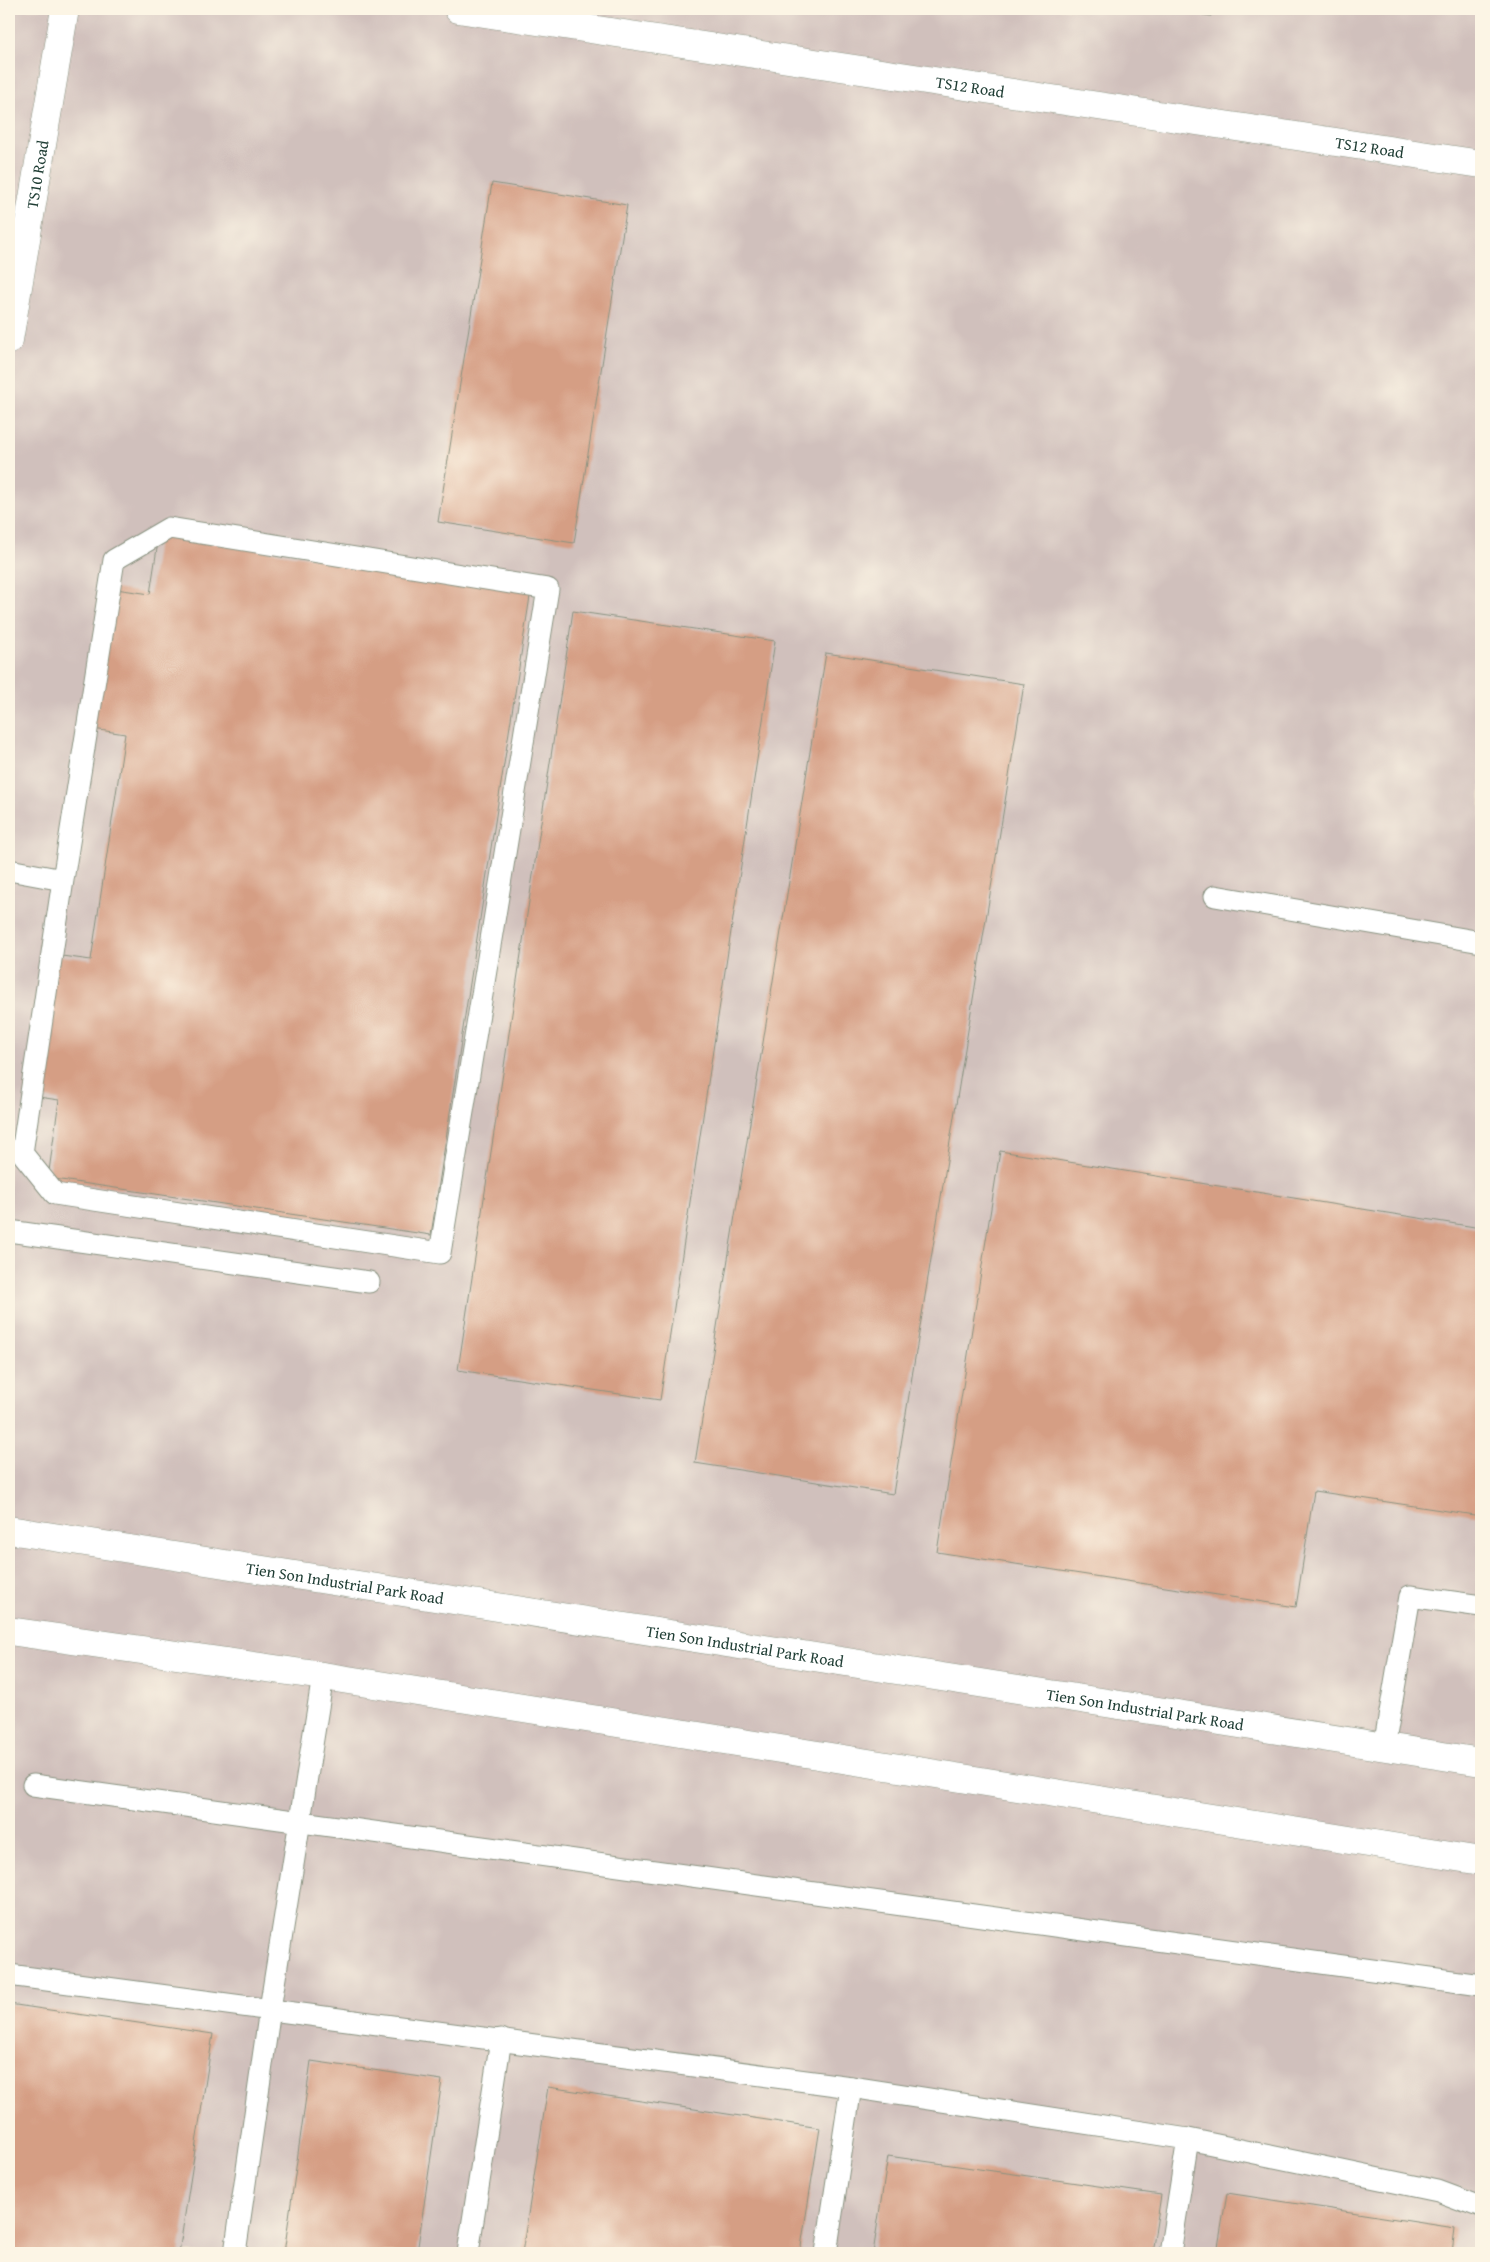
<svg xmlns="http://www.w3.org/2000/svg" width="1490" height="2262" font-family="'Gentium Book Plus',serif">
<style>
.industrial{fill:#d0c0bc}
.building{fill:#d59e84}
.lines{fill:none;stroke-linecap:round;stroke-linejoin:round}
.lane-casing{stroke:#899280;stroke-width:23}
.street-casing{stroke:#899280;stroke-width:29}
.secondary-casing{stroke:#899280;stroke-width:29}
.lane{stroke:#fff;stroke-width:21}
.street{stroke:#fff;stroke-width:28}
.secondary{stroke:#fff;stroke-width:28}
.labels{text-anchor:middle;stroke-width:5;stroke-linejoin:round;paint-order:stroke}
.street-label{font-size:16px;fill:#1f3d34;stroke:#fcf5e5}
</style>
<rect width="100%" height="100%" fill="#fcf5e5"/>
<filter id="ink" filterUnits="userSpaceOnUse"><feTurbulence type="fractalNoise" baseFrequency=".02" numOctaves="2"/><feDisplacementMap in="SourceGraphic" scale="10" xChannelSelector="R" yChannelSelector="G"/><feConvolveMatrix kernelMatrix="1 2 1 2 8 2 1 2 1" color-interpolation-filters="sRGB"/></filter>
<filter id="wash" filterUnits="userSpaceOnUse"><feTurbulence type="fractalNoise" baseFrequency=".0096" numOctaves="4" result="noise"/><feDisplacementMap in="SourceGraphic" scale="20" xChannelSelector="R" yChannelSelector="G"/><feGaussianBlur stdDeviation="1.12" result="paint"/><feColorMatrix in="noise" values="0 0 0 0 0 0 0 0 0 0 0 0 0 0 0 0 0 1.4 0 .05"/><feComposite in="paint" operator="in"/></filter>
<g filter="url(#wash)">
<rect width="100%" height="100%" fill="#f3e7cb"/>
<rect class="industrial" x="9" y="9" width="1472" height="2244"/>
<g id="blocks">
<g class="building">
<polygon points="1168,9 1212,9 1211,16"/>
<polygon points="492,183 627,205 574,543 438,522"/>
<polygon points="159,535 531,590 431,1235 48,1178 59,1100 25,1095 47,954 91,960 125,734 87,728 109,588 150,594"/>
<polygon points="573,611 775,641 660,1400 458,1370"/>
<polygon points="826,653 1024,684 893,1494 695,1463"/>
<polygon points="1000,1151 1481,1228 1481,1516 1314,1491 1296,1607 937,1552"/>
<polygon points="9,2004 213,2034 179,2253 9,2253"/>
<polygon points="311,2061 442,2080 417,2253 284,2253"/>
<polygon points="548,2087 820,2128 800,2253 522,2253"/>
<polygon points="888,2156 1161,2195 1152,2253 873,2253"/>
<polygon points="1227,2193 1455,2228 1452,2253 1217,2253"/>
</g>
</g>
</g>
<g filter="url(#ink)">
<use href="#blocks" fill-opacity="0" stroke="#899280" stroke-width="1"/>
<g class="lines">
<defs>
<g id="lane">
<polyline points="9,870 63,880 22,1153 55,1194 440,1253 548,589 169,528 114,560 63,880"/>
<polyline points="1215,896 1481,942"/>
<polyline points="9,1231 369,1282"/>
<polyline points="1384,1747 1410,1596 1481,1606"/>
<polyline points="33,1785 1481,1985"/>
<polyline points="9,1975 851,2087 1188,2139 1438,2191 1481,2207"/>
<polyline points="235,2253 270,2009 323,1676"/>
<polyline points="468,2253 501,2039"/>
<polyline points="826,2253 851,2087"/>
<polyline points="1170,2253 1188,2139"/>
</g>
<g id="street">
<path id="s1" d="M458,9L1481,164"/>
<path id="s2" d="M9,340L65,9"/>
</g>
<g id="secondary">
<path id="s3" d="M9,1530L1481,1762"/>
<polyline points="9,1631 323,1676 1481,1861"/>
</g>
</defs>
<use href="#lane" class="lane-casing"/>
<use href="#street" class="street-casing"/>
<use href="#secondary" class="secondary-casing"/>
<use href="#lane" class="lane"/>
<use href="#street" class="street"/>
<use href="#secondary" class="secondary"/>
</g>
</g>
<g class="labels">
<g class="street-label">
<text dy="6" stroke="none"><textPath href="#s1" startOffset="518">TS12 Road</textPath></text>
<text dy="6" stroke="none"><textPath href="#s1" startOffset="922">TS12 Road</textPath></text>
<text dy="6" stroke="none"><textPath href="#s2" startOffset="168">TS10 Road</textPath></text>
<text dy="6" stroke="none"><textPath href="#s3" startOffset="340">Tien Son Industrial Park Road</textPath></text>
<text dy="6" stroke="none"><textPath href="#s3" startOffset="745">Tien Son Industrial Park Road</textPath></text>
<text dy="6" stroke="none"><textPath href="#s3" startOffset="1150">Tien Son Industrial Park Road</textPath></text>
</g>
</g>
<rect width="1490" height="2262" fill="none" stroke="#fcf5e5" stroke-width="30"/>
</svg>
